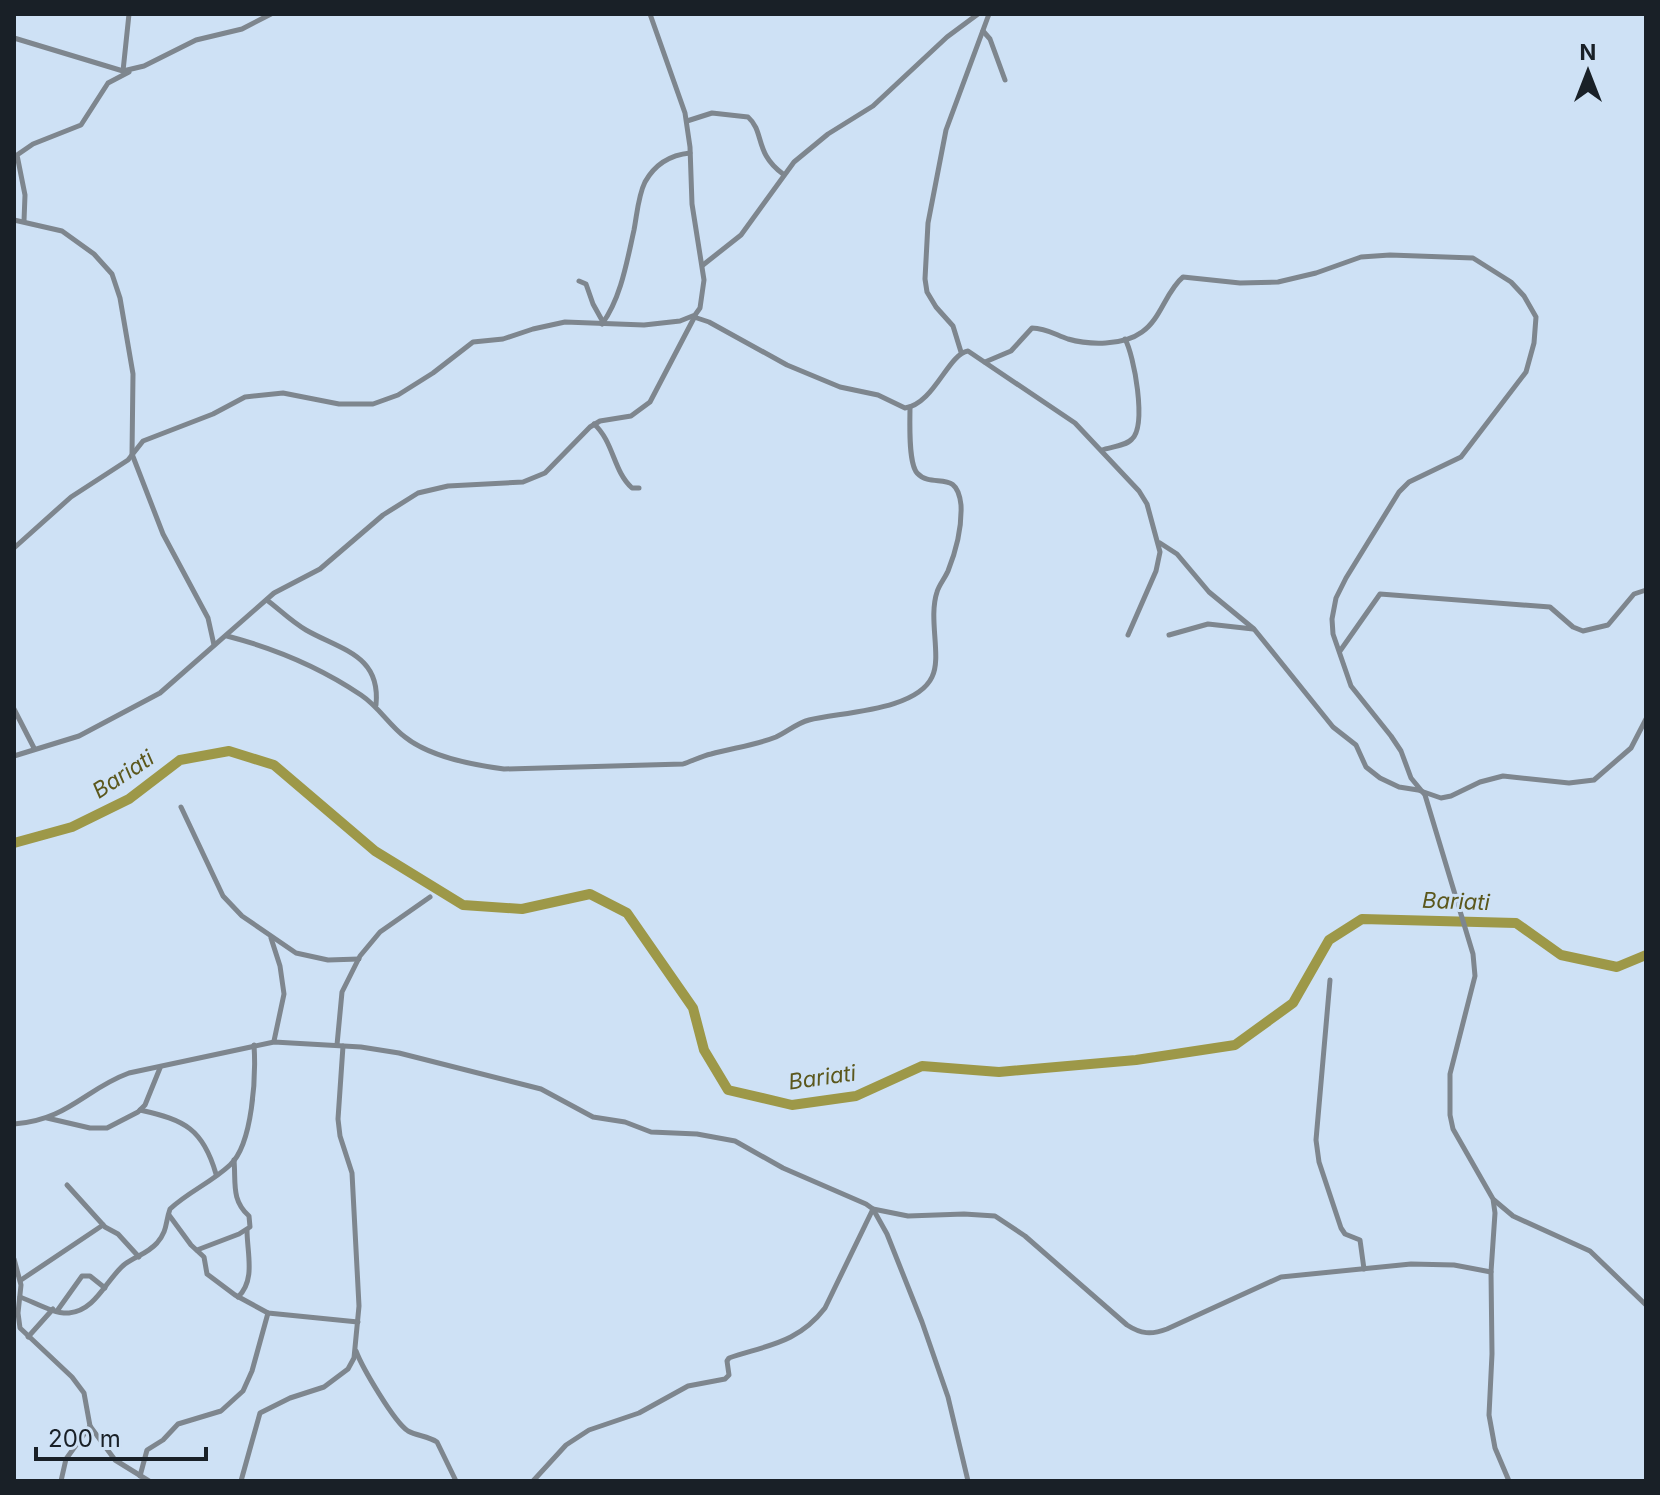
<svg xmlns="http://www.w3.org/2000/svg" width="1660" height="1495" font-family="Inter,sans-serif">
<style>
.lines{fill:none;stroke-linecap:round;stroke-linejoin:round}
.river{stroke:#9d9848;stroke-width:10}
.minor{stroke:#7e868e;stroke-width:5}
.labels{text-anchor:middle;stroke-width:6;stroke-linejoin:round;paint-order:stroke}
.water-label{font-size:22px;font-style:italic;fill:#5b571c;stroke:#cee1f5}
</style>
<rect width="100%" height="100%" fill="#cee1f5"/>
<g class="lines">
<polyline class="river" points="14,843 72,827 129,799 180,760 229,751 274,765 375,851 463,905 522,909 590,894 627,913 693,1008 704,1050 728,1090 792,1105 856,1096 922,1066 999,1072 1136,1060 1235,1045 1293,1003 1329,940 1362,919 1516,923 1561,955 1617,967 1646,955"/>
<g class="minor">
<polyline points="983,31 990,39 1005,80"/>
<polyline points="14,38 123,71 144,66 196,40 242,29 271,14"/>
<polyline points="123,71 129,14"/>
<path d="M687,121L712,113L748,117C765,132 754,153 783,174"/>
<polyline points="14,220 62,231 94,254 112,274 120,298 133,374 132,454 163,534 208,618 214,645"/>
<polyline points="24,221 25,195 17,155 33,144 81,125 108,83 129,72"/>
<polyline points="703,265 741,235 794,162 828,134 873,106 947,37 978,14"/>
<polyline points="579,281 586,284 593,304 603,322"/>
<path d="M694,317L709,322L787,365L840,387L878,395L905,408C934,404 948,354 968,351L1075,423L1139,491L1147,504L1160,552L1156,571L1128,635"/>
<path d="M602,324C621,298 627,261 634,230C637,215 638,196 645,182C655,164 670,155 690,153"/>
<polyline points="961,352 953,326 936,307 927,292 925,279 928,223 946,130 989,14"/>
<path d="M985,362L1011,351L1032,328C1046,328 1056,335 1068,339C1089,345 1123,346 1142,332C1161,319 1166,291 1183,277L1240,283L1278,282L1316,273L1361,257L1390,255L1473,258L1511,282L1524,296L1536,317L1534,343L1526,372L1461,457L1409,482L1399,492L1346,578L1336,598L1332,619L1333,634L1351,686L1391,736L1401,751L1411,778L1425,795L1473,954L1475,976L1450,1074V1115L1453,1129L1493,1199L1495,1213L1491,1272L1492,1354L1489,1415L1495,1448L1509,1481"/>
<path d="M594,424C614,442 613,471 632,488H639"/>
<path d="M1102,450C1111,447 1126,446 1132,439C1147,425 1134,355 1125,339"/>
<polyline points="1160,543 1177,554 1209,592 1254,629 1333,727 1356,745 1366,767 1380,778 1399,787 1418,790 1441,798 1451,796 1480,782 1503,776 1569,783 1594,780 1631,748 1646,719"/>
<polyline points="14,548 71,497 128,460 143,441 213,414 245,397 283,393 339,404 373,404 398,395 433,373 473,342 503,339 533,329 565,322 644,325 680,321 695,315 700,308 704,280 692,204 690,147 685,113 650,14"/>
<path d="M267,600C280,610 292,622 306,630C341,650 381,655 376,705"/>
<polyline points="1169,635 1208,624 1253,629"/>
<path d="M227,636C273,648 321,668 361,695C379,707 389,725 405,737C430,757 473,765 504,769L683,764C692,761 702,756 711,754C733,748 756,745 776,737C787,732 797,723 809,720C841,712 916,711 932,677C942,657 928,619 937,592C939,585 945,578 948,571C956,551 962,527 961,505C957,467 933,490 917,473C908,462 910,422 910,407"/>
<polyline points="1340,651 1380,594 1550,607 1573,627 1583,631 1608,625 1634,594 1646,590"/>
<polyline points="14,709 34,748"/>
<polyline points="14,756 79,736 160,693 274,593 320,569 383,515 418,493 448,486 523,482 545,473 590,427 600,421 631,416 650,402 695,316"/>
<polyline points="181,807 223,896 242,916 296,953 328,960 359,959"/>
<polyline points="271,938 280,966 284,994 274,1041"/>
<polyline points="1330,980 1316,1140 1319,1162 1341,1228 1345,1234 1360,1240 1364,1269"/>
<polyline points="337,1045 342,992 360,956 380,932 430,897"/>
<path d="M140,1110C185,1120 203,1129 216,1174"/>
<polyline points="47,1118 90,1128 107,1128 138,1112 145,1105 160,1068"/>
<path d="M14,1124C68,1120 85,1089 129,1073L274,1042L361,1047L399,1053L541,1089L593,1117L625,1122L651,1132L697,1134L735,1141L783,1168L866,1204L873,1209L887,1234L922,1322L948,1397L968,1481"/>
<polyline points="67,1185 105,1227 118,1234 139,1257"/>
<polyline points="1494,1200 1513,1216 1590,1251 1646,1305"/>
<polyline points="169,1215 191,1245 204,1257 207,1274 235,1295 268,1313 358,1322"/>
<path d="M197,1250L239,1234L250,1227L249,1216C231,1200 236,1183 234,1160"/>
<polyline points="14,1259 21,1285 18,1313 20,1328 72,1377 84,1393 90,1426 115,1460 149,1481"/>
<polyline points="21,1280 103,1225"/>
<path d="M20,1297C34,1302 54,1314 69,1313C96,1311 107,1278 125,1264C136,1256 147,1254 157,1243C168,1230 165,1223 170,1209C188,1192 212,1182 230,1165C253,1144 256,1075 254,1045"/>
<path d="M238,1297C256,1280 247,1253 247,1230"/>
<polyline points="57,1311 82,1276 90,1276 105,1288"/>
<polyline points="28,1337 53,1309"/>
<path d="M356,1351C362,1367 394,1422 408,1431C417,1436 428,1436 437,1442L456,1481"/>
<polyline points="140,1476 147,1450 163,1440 178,1424 221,1411 243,1391 252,1371 268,1313"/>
<polyline points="61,1481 66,1459 90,1426"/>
<polyline points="241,1481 260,1413 290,1398 324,1387 348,1369 354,1358 359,1306 352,1173 340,1136 338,1119 343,1046"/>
<path d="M533,1481L566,1445L589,1430L639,1413L688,1386L725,1379L729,1375L727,1361L729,1358C768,1345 798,1343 825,1308L873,1209L908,1216L964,1214L995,1216L1025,1236L1127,1325C1141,1334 1151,1335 1167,1329L1281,1277L1411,1264L1454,1265L1491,1272"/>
</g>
</g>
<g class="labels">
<g class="water-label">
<text transform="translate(123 774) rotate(-33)" y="8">Bariati</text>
<text transform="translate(1456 901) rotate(2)" y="8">Bariati</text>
<text transform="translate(822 1077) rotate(-8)" y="8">Bariati</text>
</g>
</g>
<rect width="1660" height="1495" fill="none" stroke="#192027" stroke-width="32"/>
<g transform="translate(1588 72)" stroke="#cee1f5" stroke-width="6" paint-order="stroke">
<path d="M0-6L14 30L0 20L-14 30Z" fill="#192027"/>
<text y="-12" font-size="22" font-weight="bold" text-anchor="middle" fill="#192027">N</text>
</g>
<path d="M36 1447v12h170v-12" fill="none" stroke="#192027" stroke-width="4"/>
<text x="48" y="1447" font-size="24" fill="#192027" stroke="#cee1f5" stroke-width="6" paint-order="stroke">200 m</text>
</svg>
